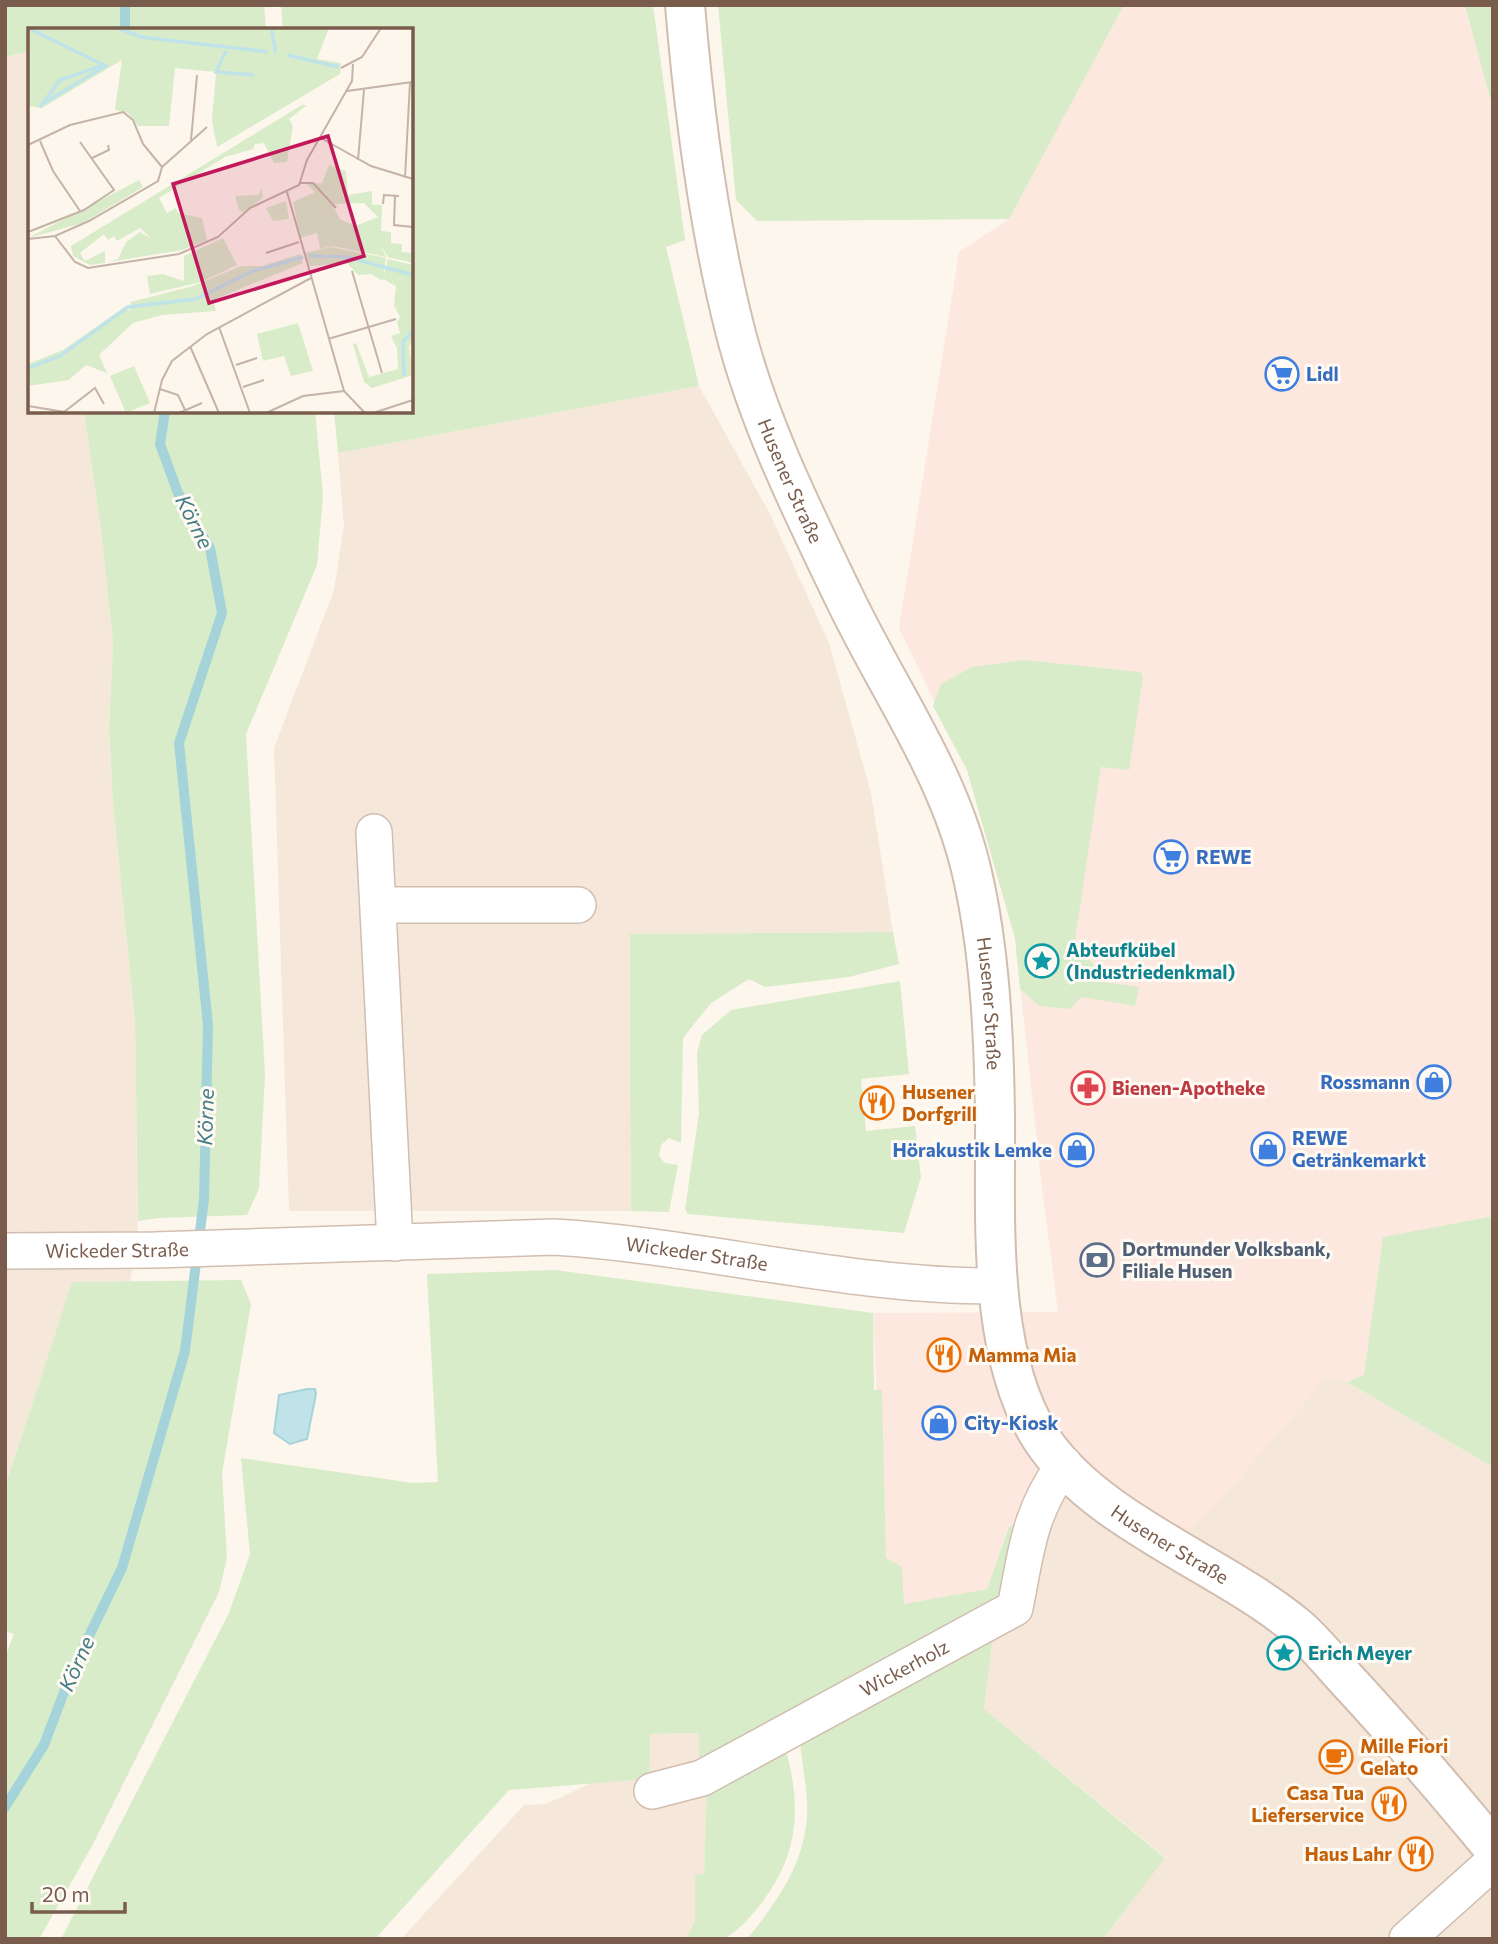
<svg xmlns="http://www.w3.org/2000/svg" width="1498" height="1944" font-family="Commissioner,sans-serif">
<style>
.residential{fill:#f5e8da}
.commercial{fill:#fde8e0}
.green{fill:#d8ecc9}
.water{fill:#bfe3e8;stroke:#a5d3da;stroke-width:2}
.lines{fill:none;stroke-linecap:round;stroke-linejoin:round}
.stream{stroke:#a5d3da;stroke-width:10}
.minor-casing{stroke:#d1beb0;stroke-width:38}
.tertiary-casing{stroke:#d1beb0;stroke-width:42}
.minor{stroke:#fff;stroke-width:35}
.tertiary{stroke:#fff;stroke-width:38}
.labels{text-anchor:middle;stroke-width:6;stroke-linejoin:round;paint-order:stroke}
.shop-label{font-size:19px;font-weight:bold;fill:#366cbe;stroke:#fffaf3;text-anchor:start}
.street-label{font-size:19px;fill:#7a5c4d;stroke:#fffaf3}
.culture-label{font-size:19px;font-weight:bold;fill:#0d838f;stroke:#fffaf3;text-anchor:start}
.health-label{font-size:19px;font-weight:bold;fill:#be3a42;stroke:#fffaf3;text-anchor:start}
.food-label{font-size:19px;font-weight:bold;fill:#c56008;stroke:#fffaf3;text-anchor:start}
.service-label{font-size:19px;font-weight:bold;fill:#4e5e75;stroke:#fffaf3;text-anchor:start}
.water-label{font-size:21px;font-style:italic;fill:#437c86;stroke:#fffaf3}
.inset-river{fill:none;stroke:#bfe3e8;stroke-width:3.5}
.inset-road{fill:none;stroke:#c5b3a7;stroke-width:2}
.view{fill:#c2185b;fill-opacity:0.15;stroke:#c2185b;stroke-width:3.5}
.inset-edge{fill:none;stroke:#7a5c4d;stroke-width:3.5}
</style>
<rect width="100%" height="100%" fill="#fdf6ec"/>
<g class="residential">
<polygon points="30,51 30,411 84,411 102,537 113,644 109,729 113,804 135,1023 138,1240 130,1281 72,1282 5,1487 5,57"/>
<polygon points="699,386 770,514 829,643 871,793 893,932 631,934 631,1211 289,1211 274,748 334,590 344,525 338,453"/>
<polygon points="1322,1377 1347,1382 1493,1467 1493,1939 1103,1939 1165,1857 984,1709 994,1627 1047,1494 1313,1393"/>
<polygon points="699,1733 699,1770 707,1783 704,1875 695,1876 695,1920 686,1939 401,1939 524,1805 546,1804 591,1783 649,1779 649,1734"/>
</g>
<polygon class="commercial" points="1124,5 1465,5 1493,110 1493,1216 1384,1237 1364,1375 1347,1382 1322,1378 1313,1393 1207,1515 1172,1541 1064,1460 1028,1528 1008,1526 987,1589 886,1608 873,1313 1058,1312 1042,1188 1015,938 967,770 899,628 959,252 1009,219"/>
<g class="green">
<polygon points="5,5 264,5 266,30 30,30 30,51 5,57"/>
<polygon points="281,5 653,5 685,240 666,247 699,386 338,453 334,411 411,411 411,30 283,30"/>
<polygon points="718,5 1124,5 1009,219 757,221 736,200"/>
<polygon points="1465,5 1493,5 1493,110"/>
<polygon points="84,411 315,411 323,496 317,565 246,734 265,1075 259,1189 247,1215 158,1218 138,1221 135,1023 113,804 109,729 113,644 102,537"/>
<polygon points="1024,660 1141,672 1143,677 1129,770 1101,767 1075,940 1098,971 1097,981 1139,987 1135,1006 1082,997 1070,1009 1039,1006 1020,989 1015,938 967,770 933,706 941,684 972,667"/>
<polygon points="893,932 899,964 849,977 765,987 749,979 711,1003 683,1038 681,1143 669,1138 661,1145 659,1156 665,1163 678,1165 669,1212 631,1211 630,934"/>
<polygon points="900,981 909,1074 861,1079 866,1131 915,1126 921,1177 904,1233 688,1214 685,1209 699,1113 697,1053 702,1035 731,1010"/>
<polygon points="1493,1216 1493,1467 1347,1382 1364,1375 1383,1237"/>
<polygon points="555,1270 873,1313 874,1390 882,1390 886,1558 902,1567 904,1604 987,1589 1009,1526 1028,1528 1013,1602 699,1770 699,1733 650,1734 649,1779 509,1790 375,1939 61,1939 229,1613 250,1554 241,1458 413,1483 438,1482 427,1274"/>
<polygon points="241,1280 251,1304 222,1473 227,1558 219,1592 92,1846 39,1939 5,1939 5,1657 14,1634 5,1631 5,1487 72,1282"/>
<path d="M994,1627L984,1709L1165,1858L1103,1939H747C779,1900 809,1857 807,1804C806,1779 800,1754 799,1728Z"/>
<path d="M783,1741C802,1801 801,1853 760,1905C752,1915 737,1933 724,1938C715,1942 697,1939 686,1939L695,1920V1875L704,1874L707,1783Z"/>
</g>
<polygon class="water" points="307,1389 315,1389 316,1394 307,1439 290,1444 274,1433 279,1395"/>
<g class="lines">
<g class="stream">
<polyline points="125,5 125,30"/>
<polyline points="5,1807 44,1745 72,1671 122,1568 185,1351 204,1199 208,1025 179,743 222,613 210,548 178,493 160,444 165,411"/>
</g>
<defs>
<g id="minor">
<polyline points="374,832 395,1243"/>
<polyline points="379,905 578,905"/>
<path id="s1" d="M5,1251L154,1250L554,1237C703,1246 848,1287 998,1286"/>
<path id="s2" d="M652,1791L702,1778L1015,1608C1027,1548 1028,1516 1064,1464"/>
<polyline points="1407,1939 1493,1862"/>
</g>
<g id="tertiary">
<path id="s3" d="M685,5C694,114 708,224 735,330C758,421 802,510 843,595C887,688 949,772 972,873C990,951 994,1036 995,1116C996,1214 986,1352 1041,1438C1095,1521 1220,1563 1296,1626C1314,1641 1330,1662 1347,1680C1397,1734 1445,1790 1493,1848"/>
</g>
</defs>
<use href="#minor" class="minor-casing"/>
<use href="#tertiary" class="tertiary-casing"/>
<use href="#minor" class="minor"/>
<use href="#tertiary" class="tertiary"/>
</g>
<defs>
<symbol id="supermarket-ring" viewBox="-11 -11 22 22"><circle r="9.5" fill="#fffaf3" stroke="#3f7fe0" stroke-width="1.5"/><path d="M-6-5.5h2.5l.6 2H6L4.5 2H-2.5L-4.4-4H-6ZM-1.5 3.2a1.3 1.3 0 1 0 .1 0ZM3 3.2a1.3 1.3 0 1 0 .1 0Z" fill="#3f7fe0"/></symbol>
<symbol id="sight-ring" viewBox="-11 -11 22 22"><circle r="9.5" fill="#fffaf3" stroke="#0f9aa8" stroke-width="1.5"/><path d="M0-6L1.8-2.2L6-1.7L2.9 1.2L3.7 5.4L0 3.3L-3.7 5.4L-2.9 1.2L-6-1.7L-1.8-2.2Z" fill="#0f9aa8"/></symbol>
<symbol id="shop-ring" viewBox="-11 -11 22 22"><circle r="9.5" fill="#fffaf3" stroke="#3f7fe0" stroke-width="1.5"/><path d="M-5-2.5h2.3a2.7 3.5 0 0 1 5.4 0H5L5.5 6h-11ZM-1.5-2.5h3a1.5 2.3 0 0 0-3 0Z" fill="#3f7fe0"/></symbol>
<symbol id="pharmacy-ring" viewBox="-11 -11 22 22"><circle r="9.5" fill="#fffaf3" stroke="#e0444e" stroke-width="1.5"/><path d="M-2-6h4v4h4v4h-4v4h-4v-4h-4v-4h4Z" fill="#e0444e"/></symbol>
<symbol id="restaurant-ring" viewBox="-11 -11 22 22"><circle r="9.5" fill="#fffaf3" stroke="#e8710a" stroke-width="1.5"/><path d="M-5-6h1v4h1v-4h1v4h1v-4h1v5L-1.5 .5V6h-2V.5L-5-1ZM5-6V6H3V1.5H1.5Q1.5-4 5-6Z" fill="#e8710a"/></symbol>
<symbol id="bank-ring" viewBox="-11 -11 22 22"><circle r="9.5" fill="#fffaf3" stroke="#5c6f8a" stroke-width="1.5"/><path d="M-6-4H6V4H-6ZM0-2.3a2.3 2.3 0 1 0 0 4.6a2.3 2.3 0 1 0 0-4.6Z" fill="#5c6f8a"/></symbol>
<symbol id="cafe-ring" viewBox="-11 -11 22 22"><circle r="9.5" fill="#fffaf3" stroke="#e8710a" stroke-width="1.5"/><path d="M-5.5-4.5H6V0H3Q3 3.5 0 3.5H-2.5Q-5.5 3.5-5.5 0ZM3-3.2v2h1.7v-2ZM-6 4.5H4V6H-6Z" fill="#e8710a"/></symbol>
</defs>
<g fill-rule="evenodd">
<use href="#supermarket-ring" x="1263" y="355" width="38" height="38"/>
<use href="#supermarket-ring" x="1152" y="838" width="38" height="38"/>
<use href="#sight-ring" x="1023" y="942" width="38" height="38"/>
<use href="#shop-ring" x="1415" y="1063" width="38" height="38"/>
<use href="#pharmacy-ring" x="1069" y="1069" width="38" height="38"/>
<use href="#restaurant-ring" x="858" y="1084" width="38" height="38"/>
<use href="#shop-ring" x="1249" y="1130" width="38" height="38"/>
<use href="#shop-ring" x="1058" y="1131" width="38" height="38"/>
<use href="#bank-ring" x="1078" y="1241" width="38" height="38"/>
<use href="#restaurant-ring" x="925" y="1336" width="38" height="38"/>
<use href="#shop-ring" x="920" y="1404" width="38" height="38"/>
<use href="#sight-ring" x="1265" y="1634" width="38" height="38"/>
<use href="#cafe-ring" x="1317" y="1738" width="38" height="38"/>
<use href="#restaurant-ring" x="1370" y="1785" width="38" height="38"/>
<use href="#restaurant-ring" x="1397" y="1835" width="38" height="38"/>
</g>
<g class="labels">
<g class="shop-label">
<text x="1306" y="381">Lidl</text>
<text x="1196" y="864">REWE</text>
<text x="1410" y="1089" text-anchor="end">Rossmann</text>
<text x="1292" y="1145">REWE<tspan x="1292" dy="22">Getränkemarkt</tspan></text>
<text x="1052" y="1157" text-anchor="end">Hörakustik Lemke</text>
<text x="964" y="1430">City-Kiosk</text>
</g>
<g class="street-label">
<text dy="7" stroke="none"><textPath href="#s3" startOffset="490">Husener Straße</textPath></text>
<text dy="7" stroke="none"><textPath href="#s3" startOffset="1055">Husener Straße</textPath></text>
<text dy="7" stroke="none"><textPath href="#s1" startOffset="112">Wickeder Straße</textPath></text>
<text dy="7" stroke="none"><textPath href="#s1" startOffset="693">Wickeder Straße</textPath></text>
<text dy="7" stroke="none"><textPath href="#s3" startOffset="1666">Husener Straße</textPath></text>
<text dy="7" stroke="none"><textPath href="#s2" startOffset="282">Wickerholz</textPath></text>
</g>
<g class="culture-label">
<text x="1066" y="957">Abteufkübel<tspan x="1066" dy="22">(Industriedenkmal)</tspan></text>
<text x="1308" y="1660">Erich Meyer</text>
</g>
<g class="health-label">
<text x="1112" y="1095">Bienen-Apotheke</text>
</g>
<g class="food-label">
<text x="902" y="1099">Husener<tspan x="902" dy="22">Dorfgrill</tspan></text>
<text x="968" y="1362">Mamma Mia</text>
<text x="1360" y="1753">Mille Fiori<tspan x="1360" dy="22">Gelato</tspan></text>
<text x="1364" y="1800" text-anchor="end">Casa Tua<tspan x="1364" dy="22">Lieferservice</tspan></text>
<text x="1392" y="1861" text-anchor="end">Haus Lahr</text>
</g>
<g class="service-label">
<text x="1122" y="1256">Dortmunder Volksbank,<tspan x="1122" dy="22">Filiale Husen</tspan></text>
</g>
<g class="water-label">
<text transform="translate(194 522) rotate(63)" y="7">Körne</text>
<text transform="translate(206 1117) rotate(-88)" y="7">Körne</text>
<text transform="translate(77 1664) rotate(-66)" y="7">Körne</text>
</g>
</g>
<g transform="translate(28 28)">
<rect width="385" height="385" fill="#fdf6ec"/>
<path d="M0,0H301L289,31L313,35L312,46L189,119L184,93L188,44L147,40L141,98H110L100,85L87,82L94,32L14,80L0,78ZM274,77H279L261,91L265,98L259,134L246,135L236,115L227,116L225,121L197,129L131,170L139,185L148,180L150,185L174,190L179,212L154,222L81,234L90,231L98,214L112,204L124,211L112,200L89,213L86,208L80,212L76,206L52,225L57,233L77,223V235L62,237L45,228L43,218ZM301,137L318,143L320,167L344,163V177H354L353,203L363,204V215L374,216V224L385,225V235L360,229L352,217L358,229L304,218L292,221L289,205L272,210L265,174L287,164L278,156L294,155ZM300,169L306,176L336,175L350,189L327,198L312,191ZM111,152L115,159L55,195L0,210ZM234,160L235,170L215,184L211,182L207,168L230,167ZM258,173L261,191L245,193L238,180ZM195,210L209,237L173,254L122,266L119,248L135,246L156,253V228ZM303,219L358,230L355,253L343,246L330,247L319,235L282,238L277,225ZM272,226L275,235L185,272L188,283L134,287L105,295L71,327L79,345L58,337L41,352L0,358V336L35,322L98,278L102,283L103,274L165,258L213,238H234ZM360,231L385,237V313L381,318L385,347L344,360L336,354L325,316L328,315L341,349L370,341L369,320L363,308L372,305L369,294L372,289L366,277L368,258L355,251ZM270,295L285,343L263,348L256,328L235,333L229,306ZM106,338L122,375L98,385L82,348Z" fill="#d8ecc9" fill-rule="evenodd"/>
<path class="inset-river" d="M90,0L113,9L240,24M243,0L248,25M2,1L76,37L32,52L12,79M198,23L188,44L226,47M259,27L311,39M14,76L79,37M281,228L319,229L385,247M0,340L32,328L100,279L168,271L225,243L275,229M376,348L375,314L385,303"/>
<path class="inset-road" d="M313,40L334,29L353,0M319,63L384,54M293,110L343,138L385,151M163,112L169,47M12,113L25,143L52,183M0,117L42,97L95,84L105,92L115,116L134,139M64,130L81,122L80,117M330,132L336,62M134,139L179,99M377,150L382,54M272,155H285L308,180M259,164L316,363L337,385M367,168L366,197L385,199M355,176L356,167L371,168M0,204L56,182L86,162L52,114M27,208L47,234L60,240L151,226L190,209L222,180L271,157L279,132L324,53L325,36M0,211L27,208L61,193L130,153L134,139M238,225L271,214M324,243L354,345M191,299L222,385M300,311L368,291M162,318L191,385M208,337L229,330M215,359L236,352M132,361L150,367L157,382M0,378L37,384M36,384L67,360L76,376M126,385L134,352L144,333L179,306L283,250M151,385L174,375M238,385L275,368L316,363M345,385L385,372"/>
<path class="view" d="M300,108L336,228L181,275L145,156Z"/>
<rect width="385" height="385" class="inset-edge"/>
</g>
<rect width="1498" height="1944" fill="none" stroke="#7a5c4d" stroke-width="14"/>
<path d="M32 1902v10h93v-10" fill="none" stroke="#7a5c4d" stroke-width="3.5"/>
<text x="42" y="1902" font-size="21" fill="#7a5c4d" stroke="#fffaf3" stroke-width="5" paint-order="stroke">20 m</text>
</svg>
